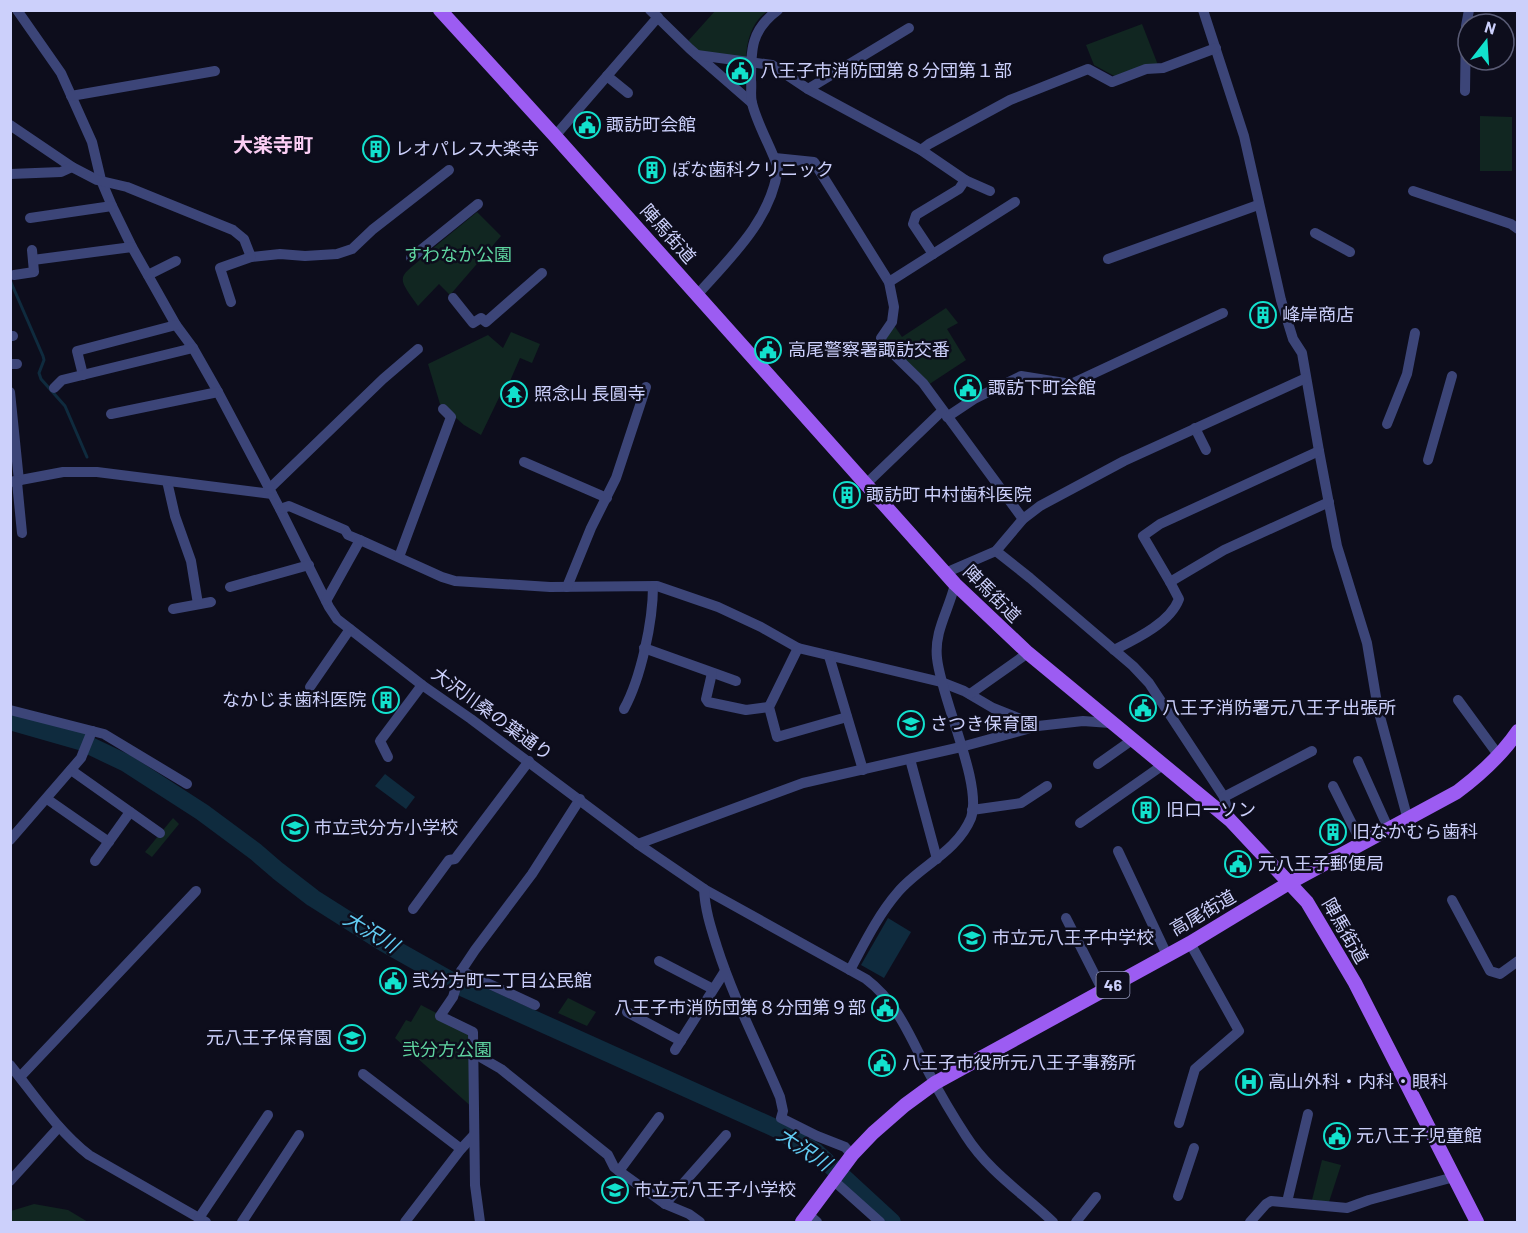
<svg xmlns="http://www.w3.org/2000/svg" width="1528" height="1233" font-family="Barlow,'Noto Sans JP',sans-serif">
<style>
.green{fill:#112621}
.water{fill:#0f2b3e}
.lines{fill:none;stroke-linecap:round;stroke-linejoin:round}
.stream{stroke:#0f2b3e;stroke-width:3}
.river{stroke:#0f2b3e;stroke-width:18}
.minor{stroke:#3c4578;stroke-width:10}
.major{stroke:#9c5cf2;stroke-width:14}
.labels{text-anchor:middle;stroke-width:5;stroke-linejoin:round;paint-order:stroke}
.shield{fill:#0d0d1c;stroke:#9396b8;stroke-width:1.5}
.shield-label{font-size:16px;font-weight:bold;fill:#ccd0fb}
.poi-label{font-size:18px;fill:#ccd0fb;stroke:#0d0d1c;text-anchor:start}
.street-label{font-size:18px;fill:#ccd0fb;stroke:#0d0d1c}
.park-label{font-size:18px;fill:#5fd4a0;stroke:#0d0d1c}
.neighbourhood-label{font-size:20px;font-weight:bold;fill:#fbcef4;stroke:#0d0d1c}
.water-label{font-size:20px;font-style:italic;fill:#62ccf3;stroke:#0d0d1c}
</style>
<rect width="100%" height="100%" fill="#0d0d1c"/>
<g class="green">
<path d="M715,11H768C752,21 747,40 746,57L700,52L688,41Z"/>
<polygon points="1142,24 1158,65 1116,77 1094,65 1086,45"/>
<polygon points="1480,116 1512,117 1512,171 1480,171"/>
<path d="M477,212L501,236L450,295L439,284L418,306C396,275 397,279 426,255L430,259L435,254L432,249Z"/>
<polygon points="946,308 958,323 947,329 966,360 928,385 885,342 893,324 902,337"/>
<polygon points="511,332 540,344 532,363 520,358 510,381 507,381 481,435 464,425 440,404 428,364 488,335 503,348"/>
<polygon points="173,818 179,824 152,857 145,852"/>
<polygon points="568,998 596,1012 587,1026 558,1013"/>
<polygon points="421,1005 473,1032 474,1109 395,1038 406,1020 411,1022"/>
<polygon points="1322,1160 1341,1165 1329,1202 1312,1200"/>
<polygon points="34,1204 68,1210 88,1222 11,1222 11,1211"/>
</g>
<g class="water">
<polygon points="385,774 415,797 406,809 375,786"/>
<polygon points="888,918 911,932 884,978 861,965"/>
</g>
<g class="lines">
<g class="stream">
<polyline points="10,280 43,356 44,360 39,373 41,379 65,406 87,457"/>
<polyline points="464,988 465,983"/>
</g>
<polyline class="river" points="10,721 80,741 126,763 202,812 256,852 278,871 313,898 384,943 464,988 777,1129 816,1152 892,1222"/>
<g class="minor">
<path d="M17,10L61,73L92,142L101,180L112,206L132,247L176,325L193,348L218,392L280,509L329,607L337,619L422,685L471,719L638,844L704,889L866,979C898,1003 911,1039 929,1073C940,1094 953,1116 966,1136C989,1172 1024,1194 1053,1222"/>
<polyline points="650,10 690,49 752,103"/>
<polyline points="1203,10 1244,136 1281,300 1293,339 1302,353 1319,451 1337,546 1367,643 1378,709 1408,820"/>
<polyline points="697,55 772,65 808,89 921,150 965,180 990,191"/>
<polyline points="607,76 628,93"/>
<polyline points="808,89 909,28"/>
<polyline points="1465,91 1466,26 1469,10"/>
<polyline points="71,96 215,71"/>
<polyline points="10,125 72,167 97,180 127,187 233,230 244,239 251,257 280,254 305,256 337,254 352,249 372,230 449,170"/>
<polyline points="555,136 658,17"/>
<polyline points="921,150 929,144 1010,100 1088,69 1112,82 1146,69 1163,68 1216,48"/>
<polyline points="775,158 814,162 889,282 894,307 892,322 881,338 882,343 923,383 1023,519"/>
<polyline points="10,174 61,172 72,167"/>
<polyline points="1413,191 1511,224 1518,229"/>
<polyline points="30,218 112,206"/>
<polyline points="1315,233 1350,252"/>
<polyline points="933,254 913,224 916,215 959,189 965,180"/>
<polyline points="411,258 478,204"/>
<polyline points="1108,259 1258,205"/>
<polyline points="33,260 132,247"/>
<polyline points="14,275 34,272 32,250"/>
<polyline points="148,275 176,261"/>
<polyline points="889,282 1015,202"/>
<path d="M697,295C731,257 771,220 778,168C771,147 757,124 752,103C750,96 752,87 751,80C751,49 751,30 778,10"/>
<polyline points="453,298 473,323 481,318 486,322 542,273"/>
<polyline points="231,302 220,268 251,257"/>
<polyline points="10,336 13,336"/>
<polyline points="10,364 17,364"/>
<polyline points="83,375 77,351 176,325"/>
<polyline points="54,388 62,380 193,348"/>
<polyline points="10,392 19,481"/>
<polyline points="111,414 218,392"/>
<polyline points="947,417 974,399 1021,376 1071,384 1223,313"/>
<polyline points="1387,424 1407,374 1415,333"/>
<polyline points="1195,428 1206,450"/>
<polyline points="1319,451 1160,524 1143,536 1170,582 1224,550 1329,502"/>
<polyline points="1428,460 1452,376"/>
<polyline points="524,462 607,498"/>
<polyline points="167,481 175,516 191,561 198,604"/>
<polyline points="10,482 63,472 97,472 272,494"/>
<polyline points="17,482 22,533"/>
<polyline points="866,484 942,411"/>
<polyline points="269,489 383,379 418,349"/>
<polyline points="280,509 289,506 345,530 348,535 360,540 442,577 455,581 550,587 657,586 718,607 761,627 798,648 941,682 964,691 993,708 1038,726"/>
<polyline points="996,551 1030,578 1133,666 1149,683 1224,797 1230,820"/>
<polyline points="399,557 451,417 443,409"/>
<polyline points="945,573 996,551 1023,519 1040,506 1124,461 1306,378"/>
<polyline points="230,587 309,565"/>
<polyline points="567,587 591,528 616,478 646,387"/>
<polyline points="326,601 360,540"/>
<polyline points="173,609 211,602"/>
<polyline points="644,648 736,681"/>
<polyline points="798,648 769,707 777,737 847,717"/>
<path d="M1114,650C1136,639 1170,623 1179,599L1170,582"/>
<polyline points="829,656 863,770"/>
<polyline points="712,673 706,699 708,702 746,710 769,707"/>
<polyline points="310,687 350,629"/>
<polyline points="970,694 1028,653"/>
<polyline points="1458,700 1499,756"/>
<path d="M624,709C641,678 653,621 653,586"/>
<polyline points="10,710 104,734 187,784"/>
<polyline points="388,757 380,741 422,685"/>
<polyline points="910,759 937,859"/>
<polyline points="1358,761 1389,830"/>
<polyline points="1098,764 1132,740"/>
<polyline points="71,770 160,833"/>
<polyline points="1333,786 1362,844"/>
<polyline points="1224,797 1312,751"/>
<polyline points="47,799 109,842"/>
<polyline points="972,810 1021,803 1047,786"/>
<polyline points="1080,823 1163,765"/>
<polyline points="10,840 81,758 92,731"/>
<polyline points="638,844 803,783 961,747 1038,726 1083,721 1110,723"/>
<polyline points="1118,851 1167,955"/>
<polyline points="95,861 130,812"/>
<path d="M704,889C705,910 711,928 717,947C734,1000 759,1047 780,1097L783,1111L781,1118L817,1136L845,1147L852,1155"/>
<polyline points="1452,900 1490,971 1500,974 1518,961"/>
<polyline points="413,909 449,860 455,859 529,761"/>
<polyline points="1066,918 1103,991"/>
<polyline points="659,961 713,989"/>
<path d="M850,970C864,944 878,915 898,892C920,866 957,852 971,818C983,784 941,699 937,658C934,631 949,610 955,584"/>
<polyline points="461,971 535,1005"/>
<polyline points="627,1012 681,1041"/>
<polyline points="675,1050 725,971"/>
<polyline points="475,1054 501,1069 608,1155 614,1167 619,1171 665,1204 689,1214 700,1222"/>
<path d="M10,1065C35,1096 57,1130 89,1155L206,1222"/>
<polyline points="363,1074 461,1149"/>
<polyline points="20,1077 196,891"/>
<polyline points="1179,1123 1195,1069 1239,1031 1190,943"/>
<polyline points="619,1171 659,1117"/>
<polyline points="833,1180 880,1222"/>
<polyline points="10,1181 59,1127"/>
<polyline points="1178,1196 1194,1148"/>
<polyline points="1287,1202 1308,1114"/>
<polyline points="665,1204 726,1135"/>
<polyline points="808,1214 817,1222"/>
<polyline points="199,1218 268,1115"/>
<polyline points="242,1222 299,1135"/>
<polyline points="405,1222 461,1149 474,1135"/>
<polyline points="480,1222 475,1185 473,1032 440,1016 453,997 461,971 475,950 532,874 580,799"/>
<polyline points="1076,1222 1096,1197"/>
<polyline points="1250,1222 1266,1204 1271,1201 1347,1208 1369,1200 1454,1177"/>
</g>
<g class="major">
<polyline points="440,10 555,136 955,584 1028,653 1230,820 1307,902 1355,983 1477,1222"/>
<path d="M802,1222L852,1155L873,1133L905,1105L935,1083L1190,943L1289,883L1457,792C1481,774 1501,756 1518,731"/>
</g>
</g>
<defs>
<symbol id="civic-ring" viewBox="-11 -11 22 22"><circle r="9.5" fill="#0d0d1c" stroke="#12e1cd" stroke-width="1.5"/><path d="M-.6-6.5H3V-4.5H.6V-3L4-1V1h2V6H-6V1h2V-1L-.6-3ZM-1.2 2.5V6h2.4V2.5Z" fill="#12e1cd"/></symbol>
<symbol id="building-ring" viewBox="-11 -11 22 22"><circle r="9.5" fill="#0d0d1c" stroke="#12e1cd" stroke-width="1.5"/><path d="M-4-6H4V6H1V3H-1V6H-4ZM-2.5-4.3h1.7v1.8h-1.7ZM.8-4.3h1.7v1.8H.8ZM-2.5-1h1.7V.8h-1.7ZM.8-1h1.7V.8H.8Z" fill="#12e1cd"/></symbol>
<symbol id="temple-ring" viewBox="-11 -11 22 22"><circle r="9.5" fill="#0d0d1c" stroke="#12e1cd" stroke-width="1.5"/><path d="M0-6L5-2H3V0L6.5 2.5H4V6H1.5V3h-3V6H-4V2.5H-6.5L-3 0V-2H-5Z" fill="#12e1cd"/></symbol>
<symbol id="school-ring" viewBox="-11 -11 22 22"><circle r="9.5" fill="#0d0d1c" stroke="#12e1cd" stroke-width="1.5"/><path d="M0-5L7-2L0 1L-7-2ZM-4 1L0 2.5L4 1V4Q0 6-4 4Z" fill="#12e1cd"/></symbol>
<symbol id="hospital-ring" viewBox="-11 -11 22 22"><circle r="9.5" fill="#0d0d1c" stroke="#12e1cd" stroke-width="1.5"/><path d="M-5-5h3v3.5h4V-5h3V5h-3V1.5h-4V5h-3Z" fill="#12e1cd"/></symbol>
</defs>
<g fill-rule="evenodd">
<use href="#civic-ring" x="725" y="56" width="30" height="30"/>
<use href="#civic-ring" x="572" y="110" width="30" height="30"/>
<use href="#building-ring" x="361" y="134" width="30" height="30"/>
<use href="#building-ring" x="637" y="155" width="30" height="30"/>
<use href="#building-ring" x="1248" y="300" width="30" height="30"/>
<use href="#civic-ring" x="753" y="335" width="30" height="30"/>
<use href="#civic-ring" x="953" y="373" width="30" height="30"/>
<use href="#temple-ring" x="499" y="379" width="30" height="30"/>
<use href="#building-ring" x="832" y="480" width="30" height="30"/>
<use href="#building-ring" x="371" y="685" width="30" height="30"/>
<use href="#civic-ring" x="1128" y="693" width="30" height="30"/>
<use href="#school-ring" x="896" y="709" width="30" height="30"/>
<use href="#building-ring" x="1131" y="795" width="30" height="30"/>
<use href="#school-ring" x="280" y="813" width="30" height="30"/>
<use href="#building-ring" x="1318" y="817" width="30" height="30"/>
<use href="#civic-ring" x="1223" y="849" width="30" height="30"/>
<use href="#school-ring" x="957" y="923" width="30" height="30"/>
<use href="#civic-ring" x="378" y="966" width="30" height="30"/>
<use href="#civic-ring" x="870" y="993" width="30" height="30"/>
<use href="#school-ring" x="337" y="1023" width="30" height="30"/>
<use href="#civic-ring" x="867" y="1048" width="30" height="30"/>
<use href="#hospital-ring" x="1234" y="1067" width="30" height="30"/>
<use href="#civic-ring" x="1322" y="1121" width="30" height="30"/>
<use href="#school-ring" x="600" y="1175" width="30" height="30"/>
</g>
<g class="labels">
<rect class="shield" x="1096.5" y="972" width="33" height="26" rx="4.5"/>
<g class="shield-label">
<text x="1113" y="991">46</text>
</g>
<g class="poi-label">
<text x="760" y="77">八王子市消防団第８分団第１部</text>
<text x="606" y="131">諏訪町会館</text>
<text x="395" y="155">レオパレス大楽寺</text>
<text x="672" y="176">ぽな歯科クリニック</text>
<text x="1282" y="321">峰岸商店</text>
<text x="788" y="356">高尾警察署諏訪交番</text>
<text x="988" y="394">諏訪下町会館</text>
<text x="534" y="400">照念山 長圓寺</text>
<text x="866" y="501">諏訪町 中村歯科医院</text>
<text x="366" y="706" text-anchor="end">なかじま歯科医院</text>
<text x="1162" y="714">八王子消防署元八王子出張所</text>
<text x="930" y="730">さつき保育園</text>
<text x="1166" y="816">旧ローソン</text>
<text x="314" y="834">市立弐分方小学校</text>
<text x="1352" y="838">旧なかむら歯科</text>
<text x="1258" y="870">元八王子郵便局</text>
<text x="992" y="944">市立元八王子中学校</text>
<text x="412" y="987">弐分方町二丁目公民館</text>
<text x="866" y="1014" text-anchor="end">八王子市消防団第８分団第９部</text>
<text x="332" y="1044" text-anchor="end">元八王子保育園</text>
<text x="902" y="1069">八王子市役所元八王子事務所</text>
<text x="1268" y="1088">高山外科・内科・眼科</text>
<text x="1356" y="1142">元八王子児童館</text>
<text x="634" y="1196">市立元八王子小学校</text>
</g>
<g class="street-label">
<text transform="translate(668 234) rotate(48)" y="6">陣馬街道</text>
<text transform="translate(992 594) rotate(45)" y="6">陣馬街道</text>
<text transform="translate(492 714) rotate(36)" y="6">大沢川桑の葉通り</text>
<text transform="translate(1203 913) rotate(-30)" y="6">高尾街道</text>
<text transform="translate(1345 931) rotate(60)" y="6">陣馬街道</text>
</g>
<g class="park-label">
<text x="458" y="261">すわなか公園</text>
<text x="447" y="1056">弐分方公園</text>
</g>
<g class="neighbourhood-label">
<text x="273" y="152">大楽寺町</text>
</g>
<g class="water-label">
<text transform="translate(371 932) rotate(31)" y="7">大沢川</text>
<text transform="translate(804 1149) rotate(34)" y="7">大沢川</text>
</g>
</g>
<rect width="1528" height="1233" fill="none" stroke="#ccd0fb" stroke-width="24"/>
<g transform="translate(1486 42) rotate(17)"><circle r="28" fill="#0d0d1c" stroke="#595b75" stroke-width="1.5"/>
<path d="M0-4.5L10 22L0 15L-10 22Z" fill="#12e1cd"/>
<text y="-9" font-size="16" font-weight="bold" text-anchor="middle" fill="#ccd0fb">N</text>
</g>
</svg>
